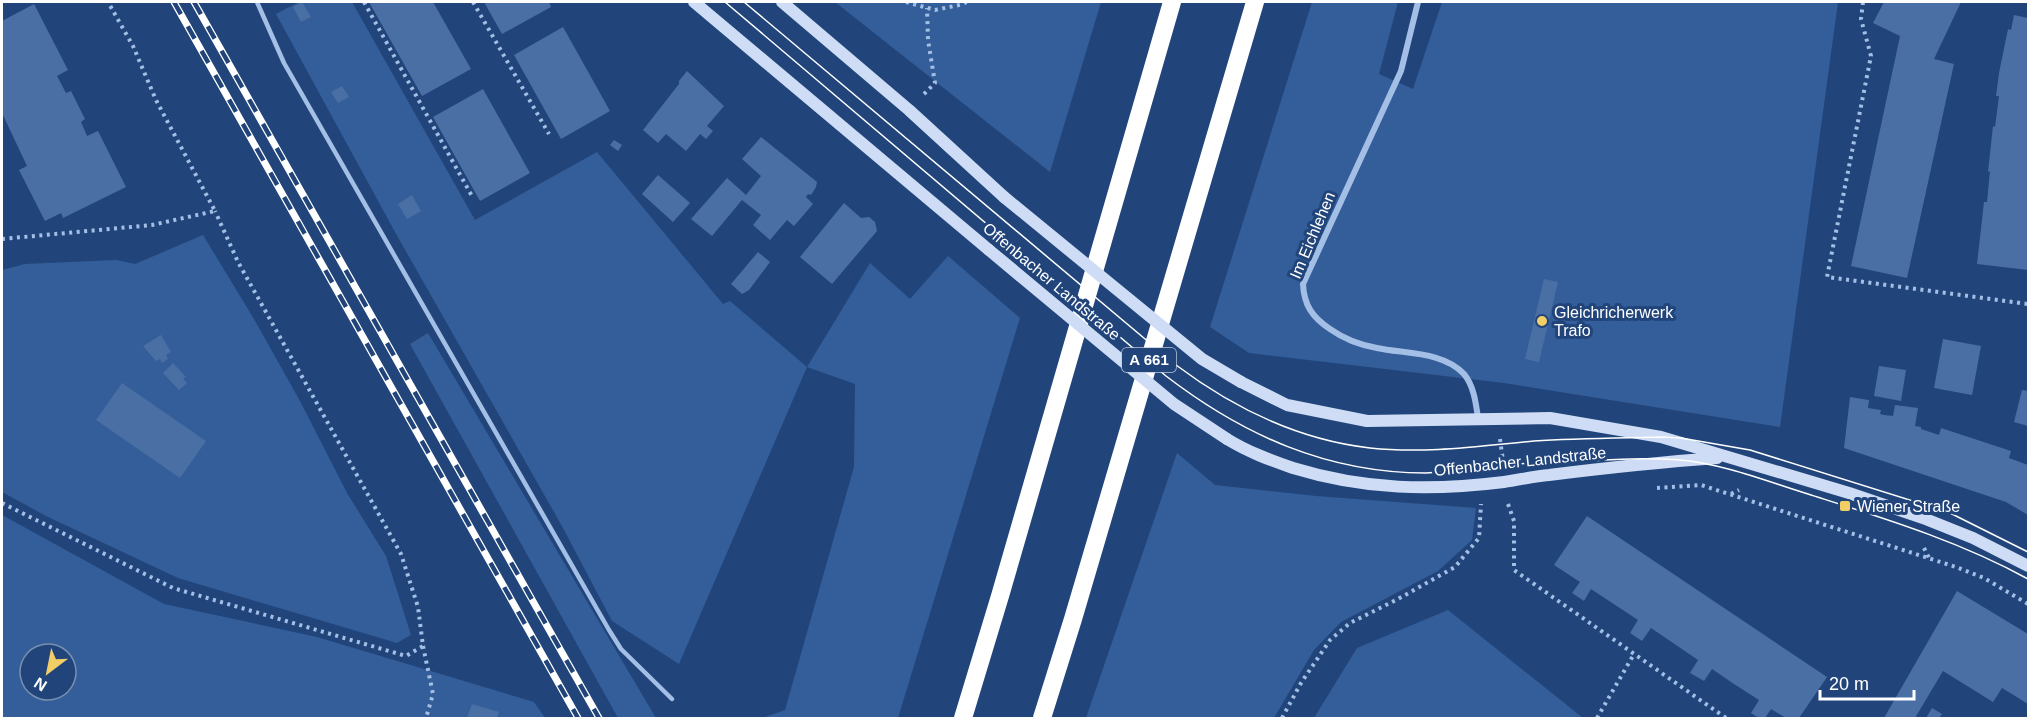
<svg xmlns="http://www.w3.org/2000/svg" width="2030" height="720" font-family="Arial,sans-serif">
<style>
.green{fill:#345e99;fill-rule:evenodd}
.building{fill:#4a6fa4}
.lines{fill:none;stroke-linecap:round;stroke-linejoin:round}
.path{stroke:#a4bfe6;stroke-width:4;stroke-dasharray:3 4.5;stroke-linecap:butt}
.lane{stroke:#a4bfe6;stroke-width:4.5}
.street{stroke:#a4bfe6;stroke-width:6}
.secondary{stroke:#ceddf5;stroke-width:12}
.highway{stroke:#fff;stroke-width:18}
.tram{stroke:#fff;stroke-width:1.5}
.rail-casing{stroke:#fff;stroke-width:7}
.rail{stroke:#21457b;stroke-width:4.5;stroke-dasharray:14;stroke-linecap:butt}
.secondary-bridge{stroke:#ceddf5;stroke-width:12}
.poi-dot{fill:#f2cf66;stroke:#21457b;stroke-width:2}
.labels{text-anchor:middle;stroke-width:6;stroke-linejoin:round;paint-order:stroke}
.shield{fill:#21457b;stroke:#bcc7d7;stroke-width:1.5}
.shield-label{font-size:15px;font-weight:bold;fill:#fff}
.street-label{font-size:16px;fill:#fff;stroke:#21457b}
.poi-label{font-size:16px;fill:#fff;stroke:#21457b;text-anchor:start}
</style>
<rect width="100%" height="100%" fill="#21457b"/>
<g class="green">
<polygon points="299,2 352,2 475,220 597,152 723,304 730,301 807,367 870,263 910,299 948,256 1020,318 898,718 762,718 785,710 854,467 855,384 807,367 679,664 612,621 563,528 395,232 276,14"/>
<polygon points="835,2 1101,2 1050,172"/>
<polygon points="1312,2 1398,2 1379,74 1413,89 1442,2 1838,2 1780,427 1504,383 1249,353 1210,327"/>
<polygon points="203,235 254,319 300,401 347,493 386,556 411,635 397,643 178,578 46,516 2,492 2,270 25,264 116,260 135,264"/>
<polygon points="428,333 656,718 618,718 410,344"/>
<polygon points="1177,453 1215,485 1316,496 1476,508 1472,540 1438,571 1341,622 1314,650 1274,718 1086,718"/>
<path d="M2,515L164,604L317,637L534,702L545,718H2ZM30,654H66V690H30Z"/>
<polygon points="1448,610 1583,718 1314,718 1357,648"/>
</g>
<g class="building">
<polygon points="302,2 311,17 301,22 293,7"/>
<polygon points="369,2 433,2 471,69 422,96"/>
<polygon points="484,2 549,2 551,7 502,34"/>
<polygon points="1884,2 1961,2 1934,59 1954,64 1907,278 1851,266 1900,36 1873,23"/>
<polygon points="34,4 68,70 57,76 66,93 71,91 85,119 81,122 87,136 98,131 126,187 63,218 61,213 45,221 19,170 27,166 2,113 2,21"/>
<polygon points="2014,15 2028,18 2028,270 1977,264 1984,202 1987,202 1990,171 1988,172 1993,126 1995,127 1999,96 1996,96 1999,73 2008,29 2011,30"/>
<polygon points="563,27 610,111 561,139 514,55"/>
<polygon points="687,71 724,106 707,126 713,131 706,139 700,134 686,151 666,134 658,143 643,130 679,84 679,81"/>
<polygon points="342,86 349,97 338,103 331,92"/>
<polygon points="483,89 530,173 480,201 433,117"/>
<polygon points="761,137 817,182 816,187 811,195 808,194 806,197 813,204 794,226 787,220 770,240 753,225 761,215 742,200 712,236 691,219 727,178 746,195 761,176 742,159"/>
<polygon points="614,140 622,145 618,151 610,145"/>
<polygon points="658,175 690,203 673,222 642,194"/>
<polygon points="412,195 421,211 407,219 398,204"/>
<polygon points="844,203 861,218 869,217 875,222 877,231 832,284 800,257"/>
<polygon points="758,252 770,262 749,290 742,294 731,284"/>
<polygon points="1544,279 1558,282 1539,362 1525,359"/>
<polygon points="161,335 171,352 166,355 168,359 162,363 160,359 156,361 143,346"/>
<polygon points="1943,339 1981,346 1972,395 1934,388"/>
<polygon points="173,363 186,377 183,379 187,383 179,390 163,373"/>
<polygon points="1879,366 1906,370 1901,401 1874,396"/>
<polygon points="122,383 206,441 180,478 96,420"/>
<polygon points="2022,390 2028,391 2028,426 2014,422"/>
<polygon points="1850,397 1869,400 1868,408 1881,410 1880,414 1884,415 1893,416 1895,405 1918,408 1915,426 1921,427 1921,429 1939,435 1941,428 2011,451 2009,458 2028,465 2028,515 2006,502 1844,448"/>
<polygon points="1587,516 1827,677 1799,718 1786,718 1771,709 1765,718 1759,718 1751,713 1759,700 1734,684 1712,669 1704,681 1690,673 1698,660 1651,628 1642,641 1630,633 1638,620 1591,589 1584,601 1572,593 1580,582 1554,565"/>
<polygon points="1957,591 2028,634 2028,704 2002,688 1993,702 1943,671 1915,718 1884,718"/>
<polygon points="472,704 499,712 497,718 467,718"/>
<polygon points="1932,708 1942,714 1939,718 1926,718"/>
</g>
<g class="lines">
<g class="path">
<polyline points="364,2 473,198"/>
<polyline points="473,2 549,134"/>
<polyline points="906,2 935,10 964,4 966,2"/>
<polyline points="1863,2 1861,19 1871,56 1827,277 2028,304"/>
<polyline points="924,94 935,83 928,40 927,8"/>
<polyline points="2,239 152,225 215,211 156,100 133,46 108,2"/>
<polyline points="1500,439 1503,461"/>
<polyline points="1657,488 1701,485 1956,567 1984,578 2028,604"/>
<polyline points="1731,494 1739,490"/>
<polyline points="2,503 173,588 406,656 423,646 418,607 401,554 238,262 215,211"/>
<polyline points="1508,504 1514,521 1514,570 1726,718"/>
<polyline points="1924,548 1929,558"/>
<polyline points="423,646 433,694 426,718"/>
<polyline points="1282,718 1301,683 1330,640 1350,623 1398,599 1455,567 1479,538 1481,504"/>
<polyline points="1597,718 1634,654"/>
</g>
<polyline class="lane" points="257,2 284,63 609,630 621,649 672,699"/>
<path class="street" d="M1418,2L1401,71L1303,284C1304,305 1312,317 1330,329C1344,339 1360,345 1377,348C1404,354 1443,351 1464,374C1474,386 1476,404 1478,418"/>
<g class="secondary">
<polyline points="694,2 989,250"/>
<polyline points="782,2 909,110 1004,197"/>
<polyline points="1241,382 1287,405 1367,421 1550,418 1661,437 1849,493 1923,518 1973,538 2028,566"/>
<path d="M1227,439C1248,452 1270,460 1293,468C1365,490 1431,491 1504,482C1519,480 1534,476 1549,475C1605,468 1661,462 1717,458"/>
</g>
<g class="highway">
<polyline points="963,718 1000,596 1172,2"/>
<polyline points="1042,718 1073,619 1255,2"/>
</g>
<g class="tram">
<path d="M725,2L1166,376C1243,435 1327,473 1426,473C1451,472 1477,466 1503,465C1524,463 1545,463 1566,462C1604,460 1642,457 1680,460C1724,464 1766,481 1808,494C1883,518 1959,541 2028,579"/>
<path d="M744,2L1176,365C1232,407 1299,440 1370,448C1425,454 1480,446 1534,441C1576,438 1619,438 1661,437L1681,438L1750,450L1948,512L2028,552"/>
</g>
<defs>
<g id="rail">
<polyline points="174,2 578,718"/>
<polyline points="194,2 599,718"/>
</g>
</defs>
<use href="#rail" class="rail-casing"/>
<use href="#rail" class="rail"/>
<g class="secondary-bridge">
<polyline points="1004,197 1202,359 1241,382"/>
<polyline points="989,250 1174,404 1227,439"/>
</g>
</g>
<g class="poi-dot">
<circle cx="1542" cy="321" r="6"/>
<rect x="1839" y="500" width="12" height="12" rx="3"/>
</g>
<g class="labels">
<rect class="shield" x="1122" y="348" width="54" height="24" rx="4.5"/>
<g class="shield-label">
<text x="1149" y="365">A 661</text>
</g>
<g class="street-label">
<text transform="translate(1312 235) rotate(-67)" y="6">Im Eichlehen</text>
<text transform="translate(1052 281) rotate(40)" y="6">Offenbacher Landstraße</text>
<text transform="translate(1520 461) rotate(-6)" y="6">Offenbacher Landstraße</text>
</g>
<g class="poi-label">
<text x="1554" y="318">Gleichricherwerk<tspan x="1554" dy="18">Trafo</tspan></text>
<text x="1857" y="512">Wiener Straße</text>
</g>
</g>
<rect width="2030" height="720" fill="none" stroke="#ffffff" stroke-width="6"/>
<g transform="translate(48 672) rotate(212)"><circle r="28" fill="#21457b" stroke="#7a8fb0" stroke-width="1.5"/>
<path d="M0-4.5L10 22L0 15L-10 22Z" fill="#f2cf66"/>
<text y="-9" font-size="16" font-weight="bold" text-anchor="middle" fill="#ffffff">N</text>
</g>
<path d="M1820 690v9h94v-9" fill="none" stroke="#ffffff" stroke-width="3"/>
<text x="1829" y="690" font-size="18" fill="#ffffff" stroke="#21457b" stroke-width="4.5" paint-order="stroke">20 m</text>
</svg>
